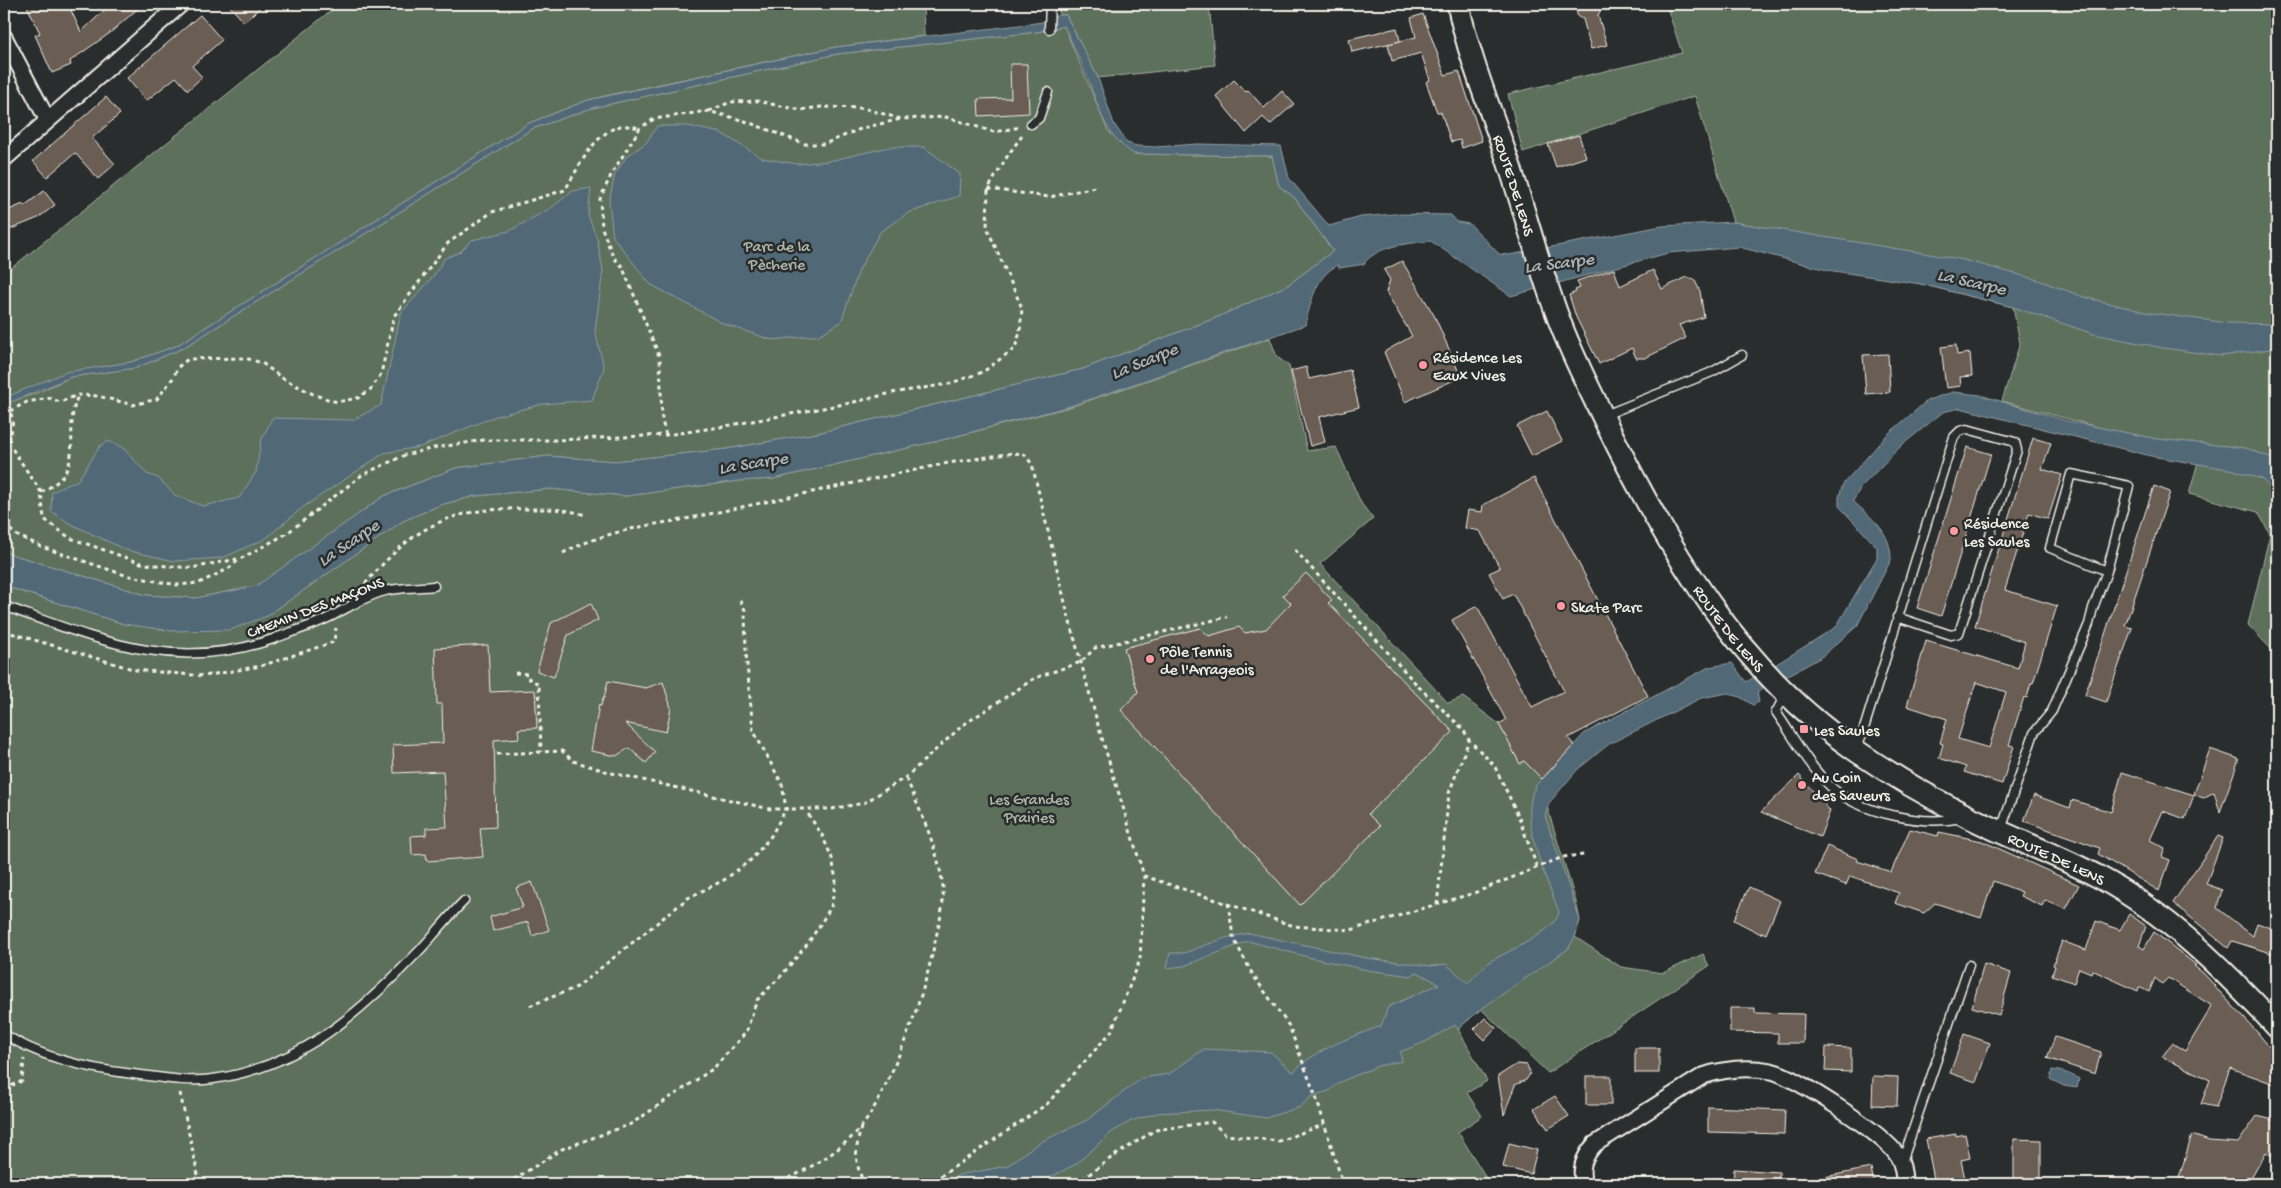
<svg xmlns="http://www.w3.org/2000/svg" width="2281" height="1188" font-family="'Gochi Hand',sans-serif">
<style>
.green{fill:#5c705b;stroke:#a8b0a2}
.water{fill:#516876;stroke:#929fa4}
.building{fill:#6b5d52;stroke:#f4f1e8;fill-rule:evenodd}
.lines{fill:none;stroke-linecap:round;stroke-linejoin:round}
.service-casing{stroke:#f4f1e8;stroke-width:11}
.minor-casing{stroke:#f4f1e8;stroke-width:19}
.secondary-casing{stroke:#f4f1e8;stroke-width:25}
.path{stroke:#f4f1e8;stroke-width:3;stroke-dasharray:4 4;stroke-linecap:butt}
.service{stroke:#2a2d2e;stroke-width:8}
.minor{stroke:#2a2d2e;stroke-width:15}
.secondary{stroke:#2a2d2e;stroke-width:21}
.poi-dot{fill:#ff9aa2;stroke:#2a2d2e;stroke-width:2}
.labels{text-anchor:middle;stroke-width:5;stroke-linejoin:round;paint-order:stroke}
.street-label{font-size:16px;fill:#f4f1e8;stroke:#2a2d2e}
.park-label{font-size:16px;fill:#b0b7a9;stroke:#2a2d2e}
.poi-label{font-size:16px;fill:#f4f1e8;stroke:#2a2d2e;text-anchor:start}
.water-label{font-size:18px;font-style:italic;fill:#abb3b5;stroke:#2a2d2e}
</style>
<rect width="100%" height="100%" fill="#2a2d2e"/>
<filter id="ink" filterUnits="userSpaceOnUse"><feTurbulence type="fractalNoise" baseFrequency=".02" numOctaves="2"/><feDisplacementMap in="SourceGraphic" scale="10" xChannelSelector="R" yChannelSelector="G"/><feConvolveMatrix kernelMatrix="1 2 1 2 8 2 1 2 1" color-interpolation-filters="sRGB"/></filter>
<g filter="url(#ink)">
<g class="green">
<polygon points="339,4 923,4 924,36 836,47 618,93 588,100 529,123 176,346 131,362 102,367 4,398 4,274"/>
<polygon points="1059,4 1209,4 1215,65 1098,78 1066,15 1059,15"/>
<polygon points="1666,4 2277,4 2277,655 2248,625 2270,534 2258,512 2189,494 2200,455 2002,401 2020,343 2013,307 1921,284 1778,230 1733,222 1695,96 1523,152 1508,94 1682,53"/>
<polygon points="1064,26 1108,131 1134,154 1272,156 1279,186 1294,197 1333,251 1288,285 1218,317 1083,369 817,433 727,449 615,461 548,456 456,468 384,496 257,586 196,598 146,595 4,552 4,404 39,392 71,377 136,368 183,348 532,129 592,108 837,54 1037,32"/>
<polygon points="1270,338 1277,357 1289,366 1307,451 1336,447 1361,503 1373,519 1320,564 1448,703 1463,697 1499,724 1520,763 1524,761 1542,779 1535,787 1542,790 1576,902 1580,920 1575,937 1621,967 1663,973 1703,954 1709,966 1548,1073 1481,1009 1458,1029 1487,1081 1467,1093 1482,1116 1458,1132 1490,1184 4,1184 4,586 124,624 267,616 403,521 440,505 475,496 550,489 626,496 738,481 773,479 942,440 1070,407"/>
</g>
<g class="water">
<path d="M1059,15H1066L1098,78L1114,124L1127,143L1137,146L1156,147L1197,144L1281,146L1289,178L1329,226L1361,217L1393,214L1451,215L1457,222L1470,224L1499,254L1509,255L1662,226L1733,222L1960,259L2038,280L2084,297L2145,312L2228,323L2277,324V348L2221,356L2163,348L2094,334L2013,307L1921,284L1827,270L1739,247L1668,253L1511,296L1431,241C1407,244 1382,244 1365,262V264L1339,268L1338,265C1315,276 1311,303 1305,325L1070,406L942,440L773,479L738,481L626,496L550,489L475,496L440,505L403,521L267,616L230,630L173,631L124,624L4,586V552L146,595L196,598L256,586L384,496L456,468L548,456L615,461L727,449L817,433L1083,369L1218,317L1288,285L1333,251L1294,197L1279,186L1272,156L1134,154C1103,134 1101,111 1088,79C1081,61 1072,43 1064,26L1037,32L837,54L592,108L532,129L183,348L136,368L71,377L4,405V398L66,372L131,362L176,346L529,123L588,100L836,47L1028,24L1042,22Z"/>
<polygon points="657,126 688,126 721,133 762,158 797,164 829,161 889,147 924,147 960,174 959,196 908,213 880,232 859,270 841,322 819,335 772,340 724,324 650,284 613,237 609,202 615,174 627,156 646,143"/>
<polygon points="591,188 588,215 597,239 603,270 595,331 604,368 592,400 543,404 496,416 420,447 384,453 302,508 265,539 222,558 174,561 126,550 69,523 51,511 52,492 78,480 100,446 108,441 123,448 147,474 158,478 176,496 203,506 239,498 256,472 261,441 272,418 353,420 381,405 401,313 432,278 445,258 460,252 472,240 509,231 551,208 573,191"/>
<path d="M1953,392L1980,395L2067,421L2158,439L2246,448L2277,460V495L2262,479L2234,470L2151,456L1960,408L1943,412L1902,445L1861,487L1853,501C1873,520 1891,531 1891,560L1857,626L1820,658L1757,692L1759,702L1753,705L1740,697L1728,693L1701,698L1609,744L1577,770L1549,803L1545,816L1580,920L1575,937L1568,949L1481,1009L1458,1029L1455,1025L1425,1042L1400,1052L1402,1061L1378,1066L1340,1082L1329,1091L1312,1096L1300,1107L1266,1118L1212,1110L1157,1113L1131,1121L1112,1132L1076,1164L1037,1184H942L959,1175L1007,1166L1037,1144L1087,1120L1142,1078L1169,1074L1204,1049L1271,1052L1291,1071L1294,1072C1313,1050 1354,1036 1381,1026L1388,1007L1439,984L1417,972L1411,976L1367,970L1312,958L1248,941L1184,966L1167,968L1170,953H1184L1225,938L1249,933L1366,958L1431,966L1446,964L1468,983C1475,976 1482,967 1491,961C1506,952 1557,931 1559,912C1547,879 1517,818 1536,785L1585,733L1709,667L1732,663L1746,682L1767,670L1836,627L1877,558V547L1839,506V497L1843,484L1887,435L1928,400Z"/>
<path d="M2052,1070C2062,1071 2071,1074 2079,1079L2077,1088L2064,1086L2050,1079Z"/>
</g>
<g class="building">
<polygon points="26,4 68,4 81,32 111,4 143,4 110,33 70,61 71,65 52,73 35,35 40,33"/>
<polygon points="228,4 264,4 244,22"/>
<polygon points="1574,4 1604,4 1598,15 1607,45 1591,49 1583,19 1578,17"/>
<polygon points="1423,14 1445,75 1459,71 1482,141 1462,148 1460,140 1451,142 1441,112 1437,112 1426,82 1430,80 1421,53 1392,61 1388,44 1416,37 1411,18"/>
<polygon points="200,15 222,40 192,66 202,77 188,90 176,77 146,101 127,78"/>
<polygon points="1397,28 1400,41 1352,52 1349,39"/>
<polygon points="1010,64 1027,64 1029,113 979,116 978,99 1011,98"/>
<polygon points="1234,80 1246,92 1248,90 1264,108 1282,91 1294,104 1270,125 1263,117 1246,133 1216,96"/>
<polygon points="106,97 120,114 92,138 115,164 98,179 75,153 47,177 33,161"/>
<polygon points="1579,135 1586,157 1556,167 1548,144"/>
<polygon points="44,191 55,205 38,218 4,232 4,212 23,204 24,206"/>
<polygon points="1402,261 1435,317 1461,377 1405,402 1384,352 1412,336 1386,292 1390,280 1384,270"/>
<polygon points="1614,269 1620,286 1653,270 1662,289 1686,277 1694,279 1700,291 1704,317 1679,325 1686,338 1645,358 1636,358 1632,348 1599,364 1576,317 1569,295 1576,292 1575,290 1580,288 1577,281"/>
<polygon points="1956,345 1957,355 1970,353 1972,376 1960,377 1961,386 1946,388 1941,347"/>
<polygon points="1888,354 1890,392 1866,394 1863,355"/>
<polygon points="1306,367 1309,379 1350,370 1359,407 1319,417 1325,442 1310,446 1291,371"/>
<polygon points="1547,411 1562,441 1532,456 1517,426"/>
<path d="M2033,438L2051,443L2042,469L2062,475L2048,519L2029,513L2005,590L2057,606L2033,683H2031L2027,698L2024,697L2009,745L2014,746L2002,784L1964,772L1966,767L1939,758L1943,744L1940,743L1947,719L1907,706L1926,641L2018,668L2025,642L1975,626ZM1976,682L2006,692L1989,748L1958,739Z"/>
<polygon points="1967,447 1991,454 1941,616 1917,608"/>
<polygon points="1534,478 1648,696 1568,738 1574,745 1542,779 1524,761 1520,764 1499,724 1506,720 1452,620 1477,606 1532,707 1564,691 1513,594 1503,599 1489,573 1500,568 1480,531 1465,528 1468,510 1482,512 1483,505"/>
<polygon points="2154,486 2170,492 2125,626 2132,628 2106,702 2085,695"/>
<polygon points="1306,573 1332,600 1328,603 1453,732 1368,814 1380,826 1300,905 1121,710 1138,692 1124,648 1200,628 1209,636 1239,627 1245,633 1266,629 1291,603 1283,595"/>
<polygon points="591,603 598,620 568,635 554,677 537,671 551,623"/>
<polygon points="488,645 490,692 535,690 537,728 518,729 519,738 494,740 496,827 480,828 483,857 427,861 426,854 412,855 411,836 426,835 426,828 447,827 443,771 394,773 393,745 443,743 442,704 437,704 435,648"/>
<polygon points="608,681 646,688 663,682 671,708 666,732 625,723 655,752 646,763 629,748 616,756 591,751 599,705 601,706 603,698 604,698"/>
<polygon points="2210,749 2239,759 2220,812 2214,792 2203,798 2194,794"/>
<polygon points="2122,772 2194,795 2185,819 2163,811 2150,840 2165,848 2162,857 2170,860 2159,891 2098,854 2100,848 2024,821 2034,795 2070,808 2072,800 2111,812"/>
<polygon points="1799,775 1830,811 1820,837 1761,812"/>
<polygon points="1910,829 1938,836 1939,832 1982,841 2079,885 2066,909 2045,900 2042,906 2020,896 2022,892 1993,881 1981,918 1935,903 1924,913 1895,903 1899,893 1850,876 1846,885 1815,874 1827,846 1858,859 1857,861 1891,872"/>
<polygon points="2218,836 2223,838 2206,884 2222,890 2217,908 2253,936 2257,923 2277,930 2277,955 2232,941 2228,948 2173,903"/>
<polygon points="532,882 549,930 532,936 528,922 493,931 490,917 523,907 516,888"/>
<polygon points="1749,887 1780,901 1766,934 1762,932 1761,934 1734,920"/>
<polygon points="2129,914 2146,926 2139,946 2144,949 2154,932 2196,965 2194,966 2203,973 2215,986 2214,987 2220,992 2257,1032 2277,1056 2277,1085 2230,1068 2216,1107 2201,1104 2210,1080 2162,1057 2172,1043 2185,1051 2212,1006 2168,978 2162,984 2155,978 2149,992 2139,987 2138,991 2092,970 2091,973 2079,968 2074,983 2052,975 2055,966 2053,965 2062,941 2086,950 2096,921 2120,930"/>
<polygon points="1984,964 2011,973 1999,1015 1972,1007"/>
<polygon points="1730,1008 1755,1008 1755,1013 1804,1014 1803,1043 1778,1043 1778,1033 1730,1032"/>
<polygon points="1485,1018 1496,1028 1485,1040 1474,1029"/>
<polygon points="1964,1034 1990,1043 1976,1082 1950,1073"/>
<polygon points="2055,1037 2101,1052 2095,1074 2047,1058"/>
<polygon points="1826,1047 1851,1048 1851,1072 1825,1071"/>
<rect x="1635" y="1048" width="24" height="25"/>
<polygon points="1517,1064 1527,1065 1530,1074 1526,1080 1515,1085 1504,1115 1498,1076"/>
<rect x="1586" y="1076" width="25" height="29"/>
<polygon points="1873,1076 1898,1077 1897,1106 1872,1105"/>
<polygon points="1555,1096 1569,1116 1548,1129 1534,1109"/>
<polygon points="1708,1107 1785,1110 1784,1134 1708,1132"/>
<polygon points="2257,1116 2277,1121 2277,1159 2266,1152 2248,1184 2189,1184 2179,1178 2192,1135 2209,1141 2238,1143"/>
<polygon points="1956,1134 1956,1136 1965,1134 1970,1158 1961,1160 1965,1179 1935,1184 1926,1139"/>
<polygon points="2014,1139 2041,1140 2041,1184 2014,1184"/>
<polygon points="1509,1143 1537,1150 1531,1174 1503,1167"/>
<polygon points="1871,1168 1874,1184 1825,1184 1824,1177"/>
<polygon points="1734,1169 1779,1172 1779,1184 1733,1184"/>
</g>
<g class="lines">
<defs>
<g id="service">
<polyline points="1049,29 1050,4"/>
<polyline points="1031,124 1039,118 1048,92"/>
<polyline points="1605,415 1712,372 1742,355"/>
<path d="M4,606C97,639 173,674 273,639C291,632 312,626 330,617C348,608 365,596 385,591C400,587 418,588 434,586"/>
<path d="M1785,695L1776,712C1793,736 1808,765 1830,786C1859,813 1922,826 1961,818"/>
<path d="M1856,748L1862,735C1893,636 1922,536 1954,437L1960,431L1967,429L2015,442L2017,450L1959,633L1951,635L1897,617"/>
<polyline points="2001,830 2034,733 2052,711 2089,624 2093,608 2107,571 2129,486 2071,474 2050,548 2107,571"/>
<path d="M4,1034C41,1058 90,1069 133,1074C159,1077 187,1083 213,1079C300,1067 360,1013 418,952C434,935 448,917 464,901"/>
<polyline points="1902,1162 1969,965"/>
</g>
<g id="minor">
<polyline points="4,37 47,119"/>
<polyline points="4,159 181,4"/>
<path d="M1584,1184C1579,1168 1584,1156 1595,1144L1703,1076C1724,1069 1749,1067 1771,1071C1795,1076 1885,1135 1897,1155C1903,1164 1904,1174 1904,1184"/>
</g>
<g id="secondary">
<path id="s1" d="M1458,4C1469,58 1490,108 1508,161C1526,215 1540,271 1561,325C1574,359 1591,392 1607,425C1667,547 1739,671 1855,750C1890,774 1929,797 1967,816C2010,838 2056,854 2099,877C2168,914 2224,970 2277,1027"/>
</g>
</defs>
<use href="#service" class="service-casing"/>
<use href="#minor" class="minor-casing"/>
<use href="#secondary" class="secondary-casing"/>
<g class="path">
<polyline points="709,111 731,102 757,101 800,110 821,107 863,108 901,119 946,117 994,132 1020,127"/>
<polyline points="988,189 1050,197 1095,187"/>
<path d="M4,399C16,419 14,428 5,449"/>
<path d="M10,411L27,402L49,398L60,402L78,395L98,396L133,405L157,399L173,378L178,367L188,359L245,358L262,363L282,378L315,395L337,402L358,398L371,389L381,374L394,316L448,243L492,212L565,190C579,167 593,134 620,126C626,125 634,127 640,128"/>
<polyline points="666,435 662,421 660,358 622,266 614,258 607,241 602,228 600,199 612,173 640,128 654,119 708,111 745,121 805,144 824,144 863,128 901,119"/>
<polyline points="4,449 13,450 41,492 44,519 70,538 144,564 192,568 237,559"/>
<path d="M41,492C90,469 61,433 78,396"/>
<polyline points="4,524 16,535 45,548 125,575 177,585 199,583 228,569 240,559 286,534 362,475 405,455 434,448 484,440 556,440 666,435 720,427 850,403 892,393 948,384 983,372 1015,348 1020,332 1022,308 987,228 988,189 1008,155 1024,133"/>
<polyline points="1295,550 1419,687 1463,729 1469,740 1494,765 1518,815 1537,867"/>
<path d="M563,553C599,534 640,526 681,520L948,463L1013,453L1024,454L1032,464L1067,611L1098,725L1144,876L1140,960L1111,1032L1047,1104L935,1180L922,1184"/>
<path d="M365,584C413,527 450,507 524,509C546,509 564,508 585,515"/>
<polyline points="740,600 745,610 746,653 753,730 782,784 786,809 832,809 864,803 906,777 963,725 1035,678 1081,662 1095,648 1227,617"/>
<polyline points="4,631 136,670 204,676 261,666 334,642 336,628"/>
<polyline points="515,673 528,674 529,679 539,684 541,752"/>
<polyline points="497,754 562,751 573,761 612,773 770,809 786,809 771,836 752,859 724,880 688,898 577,987 527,1007"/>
<polyline points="1144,876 1294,926 1351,930 1474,893 1563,857 1584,855"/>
<polyline points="1228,903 1233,936 1238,947 1253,975 1289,1026 1316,1097 1343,1184"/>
<polyline points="1437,905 1449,793 1469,740"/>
<polyline points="4,1089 22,1081 24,1059"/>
<polyline points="180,1093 200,1184"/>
<path d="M861,1127C855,1152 854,1160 864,1184"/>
<polyline points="507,1184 562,1149 631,1124 714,1068 746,1032 757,1000 781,976 809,942 831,907 836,880 832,858 822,835 806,811"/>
<path d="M774,1184C801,1175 844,1149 862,1126C873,1112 880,1096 888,1080C909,1034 926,987 936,937C940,921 944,904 943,888C939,850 920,812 906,777"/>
<polyline points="1076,1184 1111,1158 1155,1130 1212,1122 1226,1135 1279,1141 1323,1125"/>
</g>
<use href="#service" class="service"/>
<use href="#minor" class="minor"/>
<use href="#secondary" class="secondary"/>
</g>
</g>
<g class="poi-dot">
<circle cx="1423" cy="365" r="5"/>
<circle cx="1954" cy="531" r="5"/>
<circle cx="1561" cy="606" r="5"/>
<circle cx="1150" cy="659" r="5"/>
<rect x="1799" y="724" width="10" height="10" rx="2.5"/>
<circle cx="1802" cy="785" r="5"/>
</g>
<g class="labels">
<g class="street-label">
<text dy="6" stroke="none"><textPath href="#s1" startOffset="190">ROUTE DE LENS</textPath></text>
<text transform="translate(315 606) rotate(-21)" y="6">CHEMIN DES MAÇONS</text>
<text dy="6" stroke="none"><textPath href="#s1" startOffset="685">ROUTE DE LENS</textPath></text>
<text dy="6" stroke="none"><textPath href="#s1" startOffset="1090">ROUTE DE LENS</textPath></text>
</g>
<g class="park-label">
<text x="777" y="251">Parc de la<tspan x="777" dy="18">Pècherie</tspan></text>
<text x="1029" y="804">Les Grandes<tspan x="1029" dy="18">Prairies</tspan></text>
</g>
<g class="poi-label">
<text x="1433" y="362">Résidence Les<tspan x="1433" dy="18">Eaux Vives</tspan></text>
<text x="1964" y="528">Résidence<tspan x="1964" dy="18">Les Saules</tspan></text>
<text x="1571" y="612">Skate Parc</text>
<text x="1160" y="656">Pôle Tennis<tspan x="1160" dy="18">de l'Arrageois</tspan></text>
<text x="1814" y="735">Les Saules</text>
<text x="1812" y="782">Au Coin<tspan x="1812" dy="18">des Saveurs</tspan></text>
</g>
<g class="water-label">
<text transform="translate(1559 262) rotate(-7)" y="6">La Scarpe</text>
<text transform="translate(1972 281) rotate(13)" y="6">La Scarpe</text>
<text transform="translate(1144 360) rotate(-22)" y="6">La Scarpe</text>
<text transform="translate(753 462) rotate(-9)" y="6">La Scarpe</text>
<text transform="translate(348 542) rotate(-34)" y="6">La Scarpe</text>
</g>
</g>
<rect width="2281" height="1188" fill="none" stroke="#2a2d2e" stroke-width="20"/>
<rect x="10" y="10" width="2261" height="1168" fill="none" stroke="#f4f1e8" stroke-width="2" filter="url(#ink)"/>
</svg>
